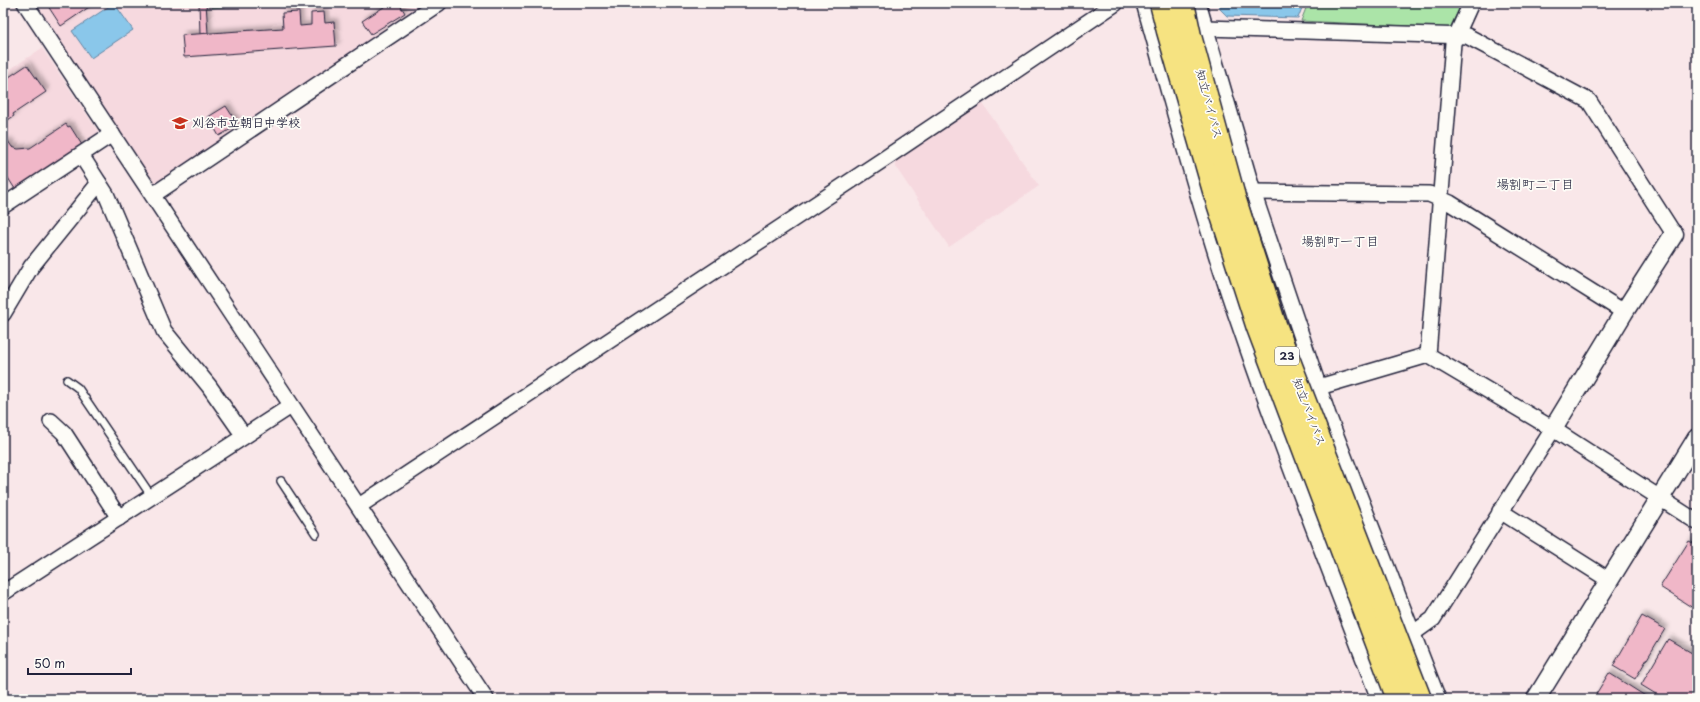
<svg xmlns="http://www.w3.org/2000/svg" width="1700" height="702" font-family="'Playpen Sans','Klee One',sans-serif">
<style>
.built{fill:#f6d9df}
.green{fill:#abe4a8;stroke:#668372}
.water{fill:#8ac7ea;stroke:#6085a4}
.building{fill:#f0b7c8;stroke:#22223b;filter:url(#shadow)}
.lines{fill:none;stroke-linecap:round;stroke-linejoin:round}
.service-casing{stroke:#22223b;stroke-width:10}
.minor-casing{stroke:#22223b;stroke-width:18}
.tertiary-casing{stroke:#22223b;stroke-width:21}
.service{stroke:#fdfcf7;stroke-width:7}
.minor{stroke:#fdfcf7;stroke-width:15}
.tertiary{stroke:#fdfcf7;stroke-width:18}
.trunk-bridge-casing{stroke:#22223b;stroke-width:25;stroke-linecap:butt}
.trunk-bridge{stroke:#f6e381;stroke-width:22}
.labels{text-anchor:middle;stroke-width:3.5;stroke-linejoin:round;paint-order:stroke}
.shield{fill:#fdfcf7;stroke:#646373;stroke-width:1}
.shield-label{font-size:11px;font-weight:bold;fill:#22223b}
.street-label{font-size:12px;fill:#22223b;stroke:#fdfcf7}
.poi-label{font-size:12px;font-weight:bold;fill:#22223b;stroke:#fdfcf7;text-anchor:start}
.neighbourhood-label{font-size:13px;fill:#22223b;stroke:#fdfcf7}
</style>
<defs>
<filter id="shadow"><feDropShadow dx="3.5" dy="-3.5" stdDeviation="2" flood-color="#0004"/></filter>
</defs>
<rect width="100%" height="100%" fill="#f9e7e9"/>
<filter id="ink" filterUnits="userSpaceOnUse"><feTurbulence type="fractalNoise" baseFrequency=".025" numOctaves="2"/><feDisplacementMap in="SourceGraphic" scale="8" xChannelSelector="R" yChannelSelector="G"/><feConvolveMatrix kernelMatrix="1 2 1 2 8 2 1 2 1" color-interpolation-filters="sRGB"/></filter>
<g filter="url(#ink)">
<g class="built">
<polygon points="33,3 429,3 154,185"/>
<polygon points="42,48 100,134 14,191 3,175 3,74"/>
<polygon points="981,101 1039,186 949,247 895,166 895,159"/>
</g>
<g class="green">
<polygon points="212,3 265,3 212,8"/>
<polygon points="1308,3 1462,3 1450,28 1301,21"/>
</g>
<g class="water">
<polygon points="114,3 133,30 91,58 72,31"/>
<polygon points="1219,3 1304,3 1298,18 1227,16 1220,9"/>
</g>
<g class="building">
<polygon points="46,3 95,3 61,26"/>
<polygon points="199,3 206,3 208,33 200,34"/>
<polygon points="390,3 399,3 405,13 371,34 362,21"/>
<polygon points="299,12 300,26 311,25 311,13 324,12 325,23 334,22 336,46 184,57 182,35 283,28 282,13"/>
<polygon points="27,65 46,92 13,114 14,116 3,123 3,81"/>
<polygon points="226,106 238,125 219,136 208,117"/>
<polygon points="66,124 68,127 70,126 82,145 15,189 3,170 3,144 8,141 12,147 18,149 30,148"/>
<polygon points="1689,541 1697,545 1696,610 1660,587"/>
<polygon points="1642,616 1665,629 1635,679 1613,666"/>
<polygon points="1668,639 1697,656 1697,699 1664,699 1641,685"/>
<polygon points="1609,673 1650,699 1604,699 1596,694"/>
</g>
<g class="lines">
<defs>
<g id="service">
<polyline points="67,380 78,388 152,497"/>
<polyline points="281,481 316,534"/>
</g>
<g id="minor">
<polyline points="25,3 486,699"/>
<path d="M1144,3C1175,113 1204,224 1242,332C1284,456 1333,577 1379,699"/>
<polyline points="1198,3 1253,192 1328,415 1438,699"/>
<polyline points="1471,3 1453,43 1428,355 1553,429 1697,522"/>
<polyline points="1206,28 1467,36 1589,101 1674,234"/>
<polyline points="81,155 106,194 164,331 209,386 244,436"/>
<polyline points="1253,192 1429,194 1450,203 1624,312"/>
<polyline points="153,195 439,3"/>
<polyline points="3,206 112,134"/>
<polyline points="3,314 31,267 99,183"/>
<polyline points="1319,387 1428,355"/>
<polyline points="51,421 64,433 119,518"/>
<polyline points="359,506 884,159 1116,3"/>
<polyline points="1500,511 1609,580"/>
<polyline points="3,593 291,406"/>
<polyline points="1404,638 1412,634 1433,619 1553,429"/>
</g>
<g id="tertiary">
<polyline points="1553,429 1624,312 1674,234"/>
<polyline points="1536,699 1697,438"/>
</g>
</defs>
<use href="#service" class="service-casing"/>
<use href="#minor" class="minor-casing"/>
<use href="#tertiary" class="tertiary-casing"/>
<use href="#service" class="service"/>
<use href="#minor" class="minor"/>
<use href="#tertiary" class="tertiary"/>
<defs>
<g id="trunk-bridge">
<polyline points="1161,3 1168,31 1214,191 1257,325 1398,699"/>
<polyline points="1183,3 1190,36 1234,197 1274,322 1420,699"/>
</g>
</defs>
<use href="#trunk-bridge" class="trunk-bridge-casing"/>
<use href="#trunk-bridge" class="trunk-bridge"/>
</g>
</g>
<defs>
<symbol id="school-bare" viewBox="-9 -9 18 18"><path d="M0-5L7-2L0 1L-7-2ZM-4 1L0 2.5L4 1V4Q0 6-4 4Z" fill="#c8321e" stroke="#fdfcf7" stroke-width="2.5" paint-order="stroke"/></symbol>
</defs>
<g fill-rule="evenodd">
<use href="#school-bare" x="169" y="112" width="22" height="22"/>
</g>
<g class="labels">
<rect class="shield" x="1275" y="347" width="24" height="18" rx="3"/>
<g class="shield-label">
<text x="1287" y="360">23</text>
</g>
<g class="street-label">
<text transform="translate(1209 104) rotate(75)" y="4">知立バイパス</text>
<text transform="translate(1309 412) rotate(69)" y="4">知立バイパス</text>
</g>
<g class="poi-label">
<text x="192" y="127">刈谷市立朝日中学校</text>
</g>
<g class="neighbourhood-label">
<text x="1535" y="189">場割町二丁目</text>
<text x="1340" y="246">場割町一丁目</text>
</g>
</g>
<rect width="1700" height="702" fill="none" stroke="#fdfcf7" stroke-width="16"/>
<rect x="8" y="8" width="1684" height="686" fill="none" stroke="#22223b" stroke-width="1.5" filter="url(#ink)"/>
<path d="M28 668v6h103v-6" fill="none" stroke="#22223b" stroke-width="2"/>
<text x="34" y="668" font-size="12" fill="#22223b" stroke="#fdfcf7" stroke-width="3" paint-order="stroke">50 m</text>
</svg>
